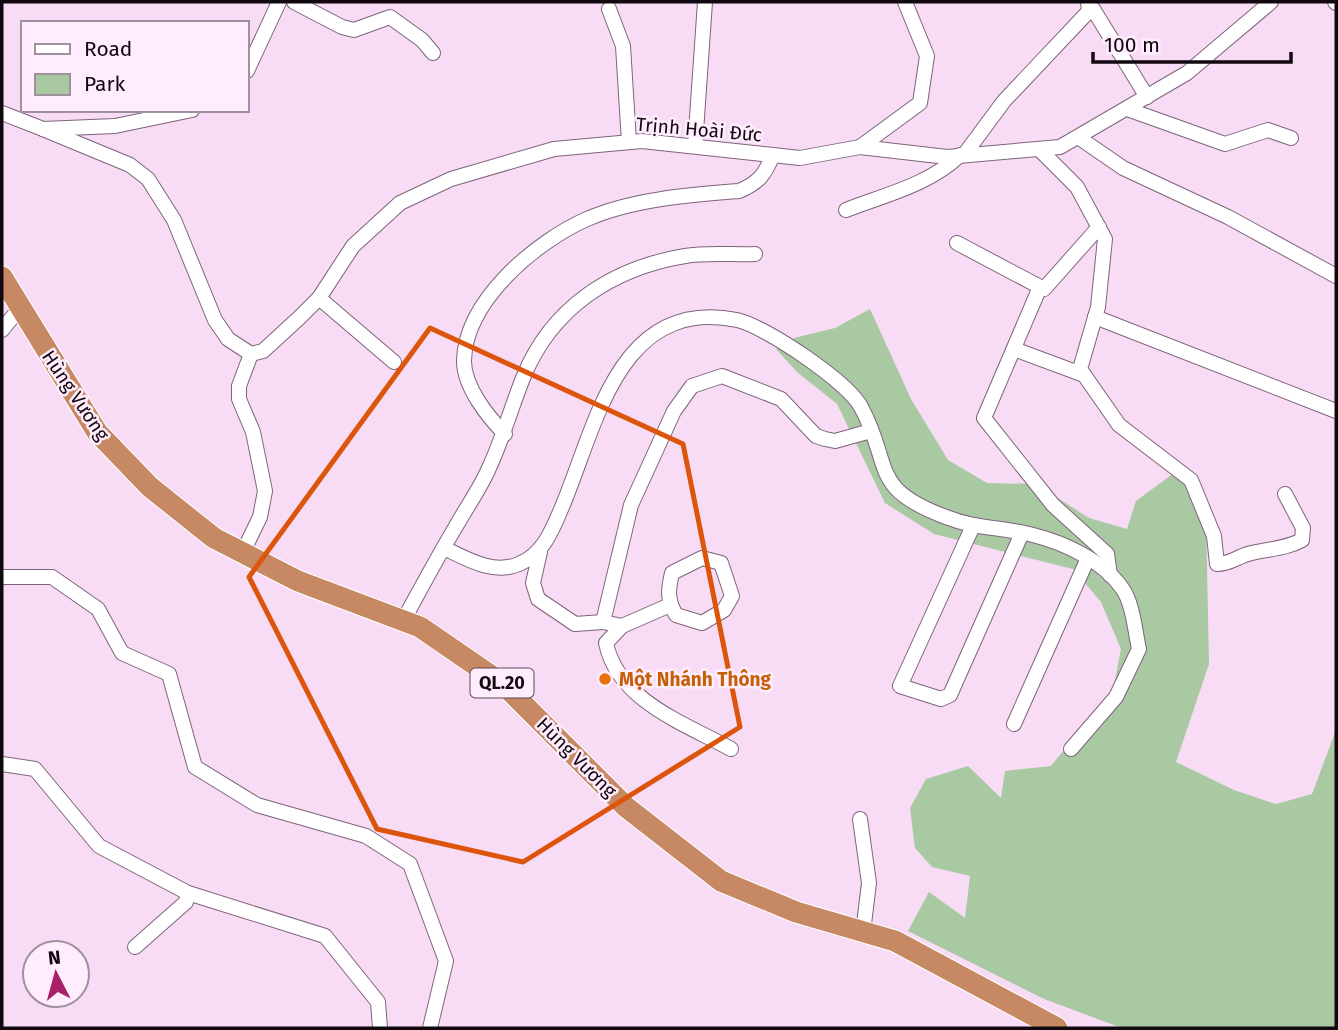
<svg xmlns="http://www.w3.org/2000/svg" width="1338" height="1030" font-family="'Fira Sans',sans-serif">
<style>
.green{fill:#a8c9a2}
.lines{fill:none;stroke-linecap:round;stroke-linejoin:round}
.minor-casing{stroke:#7d647b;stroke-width:16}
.highway-casing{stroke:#fff;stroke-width:23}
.minor{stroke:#fff;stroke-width:14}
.highway{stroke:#c68963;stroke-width:21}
.marked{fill:none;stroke:#dd550c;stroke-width:5;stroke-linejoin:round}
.food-dot{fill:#e8710a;stroke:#ffedfd;stroke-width:2.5}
.labels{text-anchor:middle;stroke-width:5;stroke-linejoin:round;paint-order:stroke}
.shield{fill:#ffedfd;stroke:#584d57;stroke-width:2}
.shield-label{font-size:18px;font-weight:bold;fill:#110810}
.street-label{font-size:19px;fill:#110810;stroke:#ffedfd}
.food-label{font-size:19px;font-weight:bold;fill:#c56008;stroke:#ffedfd;text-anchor:start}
</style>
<rect width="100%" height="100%" fill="#f8dbf5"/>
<polygon class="green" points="870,309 911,399 948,460 987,483 1036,484 1089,518 1127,529 1136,501 1185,465 1206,518 1209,664 1176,762 1234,790 1276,804 1312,794 1336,730 1336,1028 1122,1028 1044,999 908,931 929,892 965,918 970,876 932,867 915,848 910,808 926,779 968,766 1001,798 1005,771 1051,766 1113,690 1121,649 1101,602 1073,569 934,534 885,503 837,404 797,372 776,349 794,338 835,328"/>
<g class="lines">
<defs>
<g id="minor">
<polyline points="294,2 342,27 354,30 390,17 422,40 433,53"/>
<polyline points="1335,2 1336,3"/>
<polyline points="609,9 623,46 629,142"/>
<polyline points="1093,9 1147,97"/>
<polyline points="247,71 279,2"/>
<polyline points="1127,109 1225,144 1268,130 1291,138"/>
<polyline points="2,113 43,129 115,126 192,110"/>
<polyline points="43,129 130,165 148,179 174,220 215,320 228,339 251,354 263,351 299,318 319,298 353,246 400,203 451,179 554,149 642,141 800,158 860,147 920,103 927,56 905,2"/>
<polyline points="1078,137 1123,168 1228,217 1336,276"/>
<polyline points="695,146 705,2"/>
<polyline points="860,147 947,157 1060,147 1187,73 1271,2"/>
<path d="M1039,149L1077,187L1105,239L1098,307L1080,369L1119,425L1191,480L1214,536L1217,564C1230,564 1237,557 1248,554C1266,549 1286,549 1302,540L1303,528L1285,494"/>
<polyline points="964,155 1004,101 1089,11 1088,2"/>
<path d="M846,210C884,195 929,185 960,155"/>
<polyline points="957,243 1044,289 1099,227"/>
<polyline points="1040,287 984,418 1053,505 1107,554 1110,575"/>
<polyline points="319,298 394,362"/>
<polyline points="1095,317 1336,411"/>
<polyline points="2,330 19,309"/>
<polyline points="1014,349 1084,375"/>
<path d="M505,434C488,417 464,387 464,361C465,300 537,241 587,219C633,199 689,195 739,191C759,183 765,174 773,155"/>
<polyline points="972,528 900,686 941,699 950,695 1022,533"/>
<path d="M444,548C467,559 493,575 519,564C543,554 552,531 562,507C596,427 618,296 737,320C765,326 848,382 861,407C893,466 868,488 946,517C976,529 1003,527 1033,535C1065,543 1103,561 1122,588C1133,603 1135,631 1139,649L1116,697L1071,749"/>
<polyline points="243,552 260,517 265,491 253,432 239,399 239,386 251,354"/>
<polyline points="540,552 533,583 538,599 575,624 603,622 631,505 674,411 692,386 722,376 781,399 816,436 825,439 835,441 871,431"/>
<path d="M702,558L721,563L732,596L724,610L702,623L676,615C667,600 668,590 672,573Z"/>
<polyline points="2,577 52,577 98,609 122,653 169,674 195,767 257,805 366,836 410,864 446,961 430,1028"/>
<path d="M403,621C420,590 437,558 455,528C466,508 480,489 489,468C503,438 511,408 523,378C551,308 612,268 685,256C707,252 732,255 755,254"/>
<path d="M603,622L622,626L606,643C618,701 684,723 731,749"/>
<polyline points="622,626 670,605"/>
<polyline points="1014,724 1088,558"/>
<polyline points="2,764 35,769 99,846 188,893 325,936 378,1002 380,1028"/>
<polyline points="860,819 869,883 863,932"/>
<polyline points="135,947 186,902 188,893"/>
</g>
<polyline id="highway" points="2,277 97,432 150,487 214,538 298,581 420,627 503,684 626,807 721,881 796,912 895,941 1057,1028"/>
</defs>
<use href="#minor" class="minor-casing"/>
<use href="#highway" class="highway-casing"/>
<use href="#minor" class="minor"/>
<use href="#highway" class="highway"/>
</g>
<path class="marked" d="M430,328L683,444L740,727L523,862L377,829L249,577Z"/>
<circle class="food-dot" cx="605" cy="679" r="7"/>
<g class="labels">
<rect class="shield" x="470.5" y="668.5" width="63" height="29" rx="5"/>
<g class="shield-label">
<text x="502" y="689">QL.20</text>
</g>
<g class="street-label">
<text transform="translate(699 129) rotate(5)" y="7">Trịnh Hoài Đức</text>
<text transform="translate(76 395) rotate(56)" y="7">Hùng Vương</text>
<text transform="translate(577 757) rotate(45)" y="7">Hùng Vương</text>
</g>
<g class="food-label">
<text x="619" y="686">Một Nhánh Thông</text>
</g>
</g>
<rect width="1338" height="1030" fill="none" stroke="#110810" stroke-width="7"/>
<rect x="21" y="21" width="228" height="91" fill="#ffedfd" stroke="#a0919e" stroke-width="2"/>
<rect x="35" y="44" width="35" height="10" fill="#ffffff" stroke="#a0919e" stroke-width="2"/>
<text x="84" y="56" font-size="21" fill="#110810">Road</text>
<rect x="35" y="74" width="35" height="21" fill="#a8c9a2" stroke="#a0919e" stroke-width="2"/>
<text x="84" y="91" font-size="21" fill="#110810">Park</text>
<g transform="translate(56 974) rotate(354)"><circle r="33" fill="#ffedfd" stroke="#a0919e" stroke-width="2"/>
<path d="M0-5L12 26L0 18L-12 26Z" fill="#a92066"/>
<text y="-10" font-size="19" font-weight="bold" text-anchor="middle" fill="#110810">N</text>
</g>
<path d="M1093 52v10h198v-10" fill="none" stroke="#110810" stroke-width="3.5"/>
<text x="1104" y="52" font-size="21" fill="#110810" stroke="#ffedfd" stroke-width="5" paint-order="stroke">100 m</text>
</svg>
